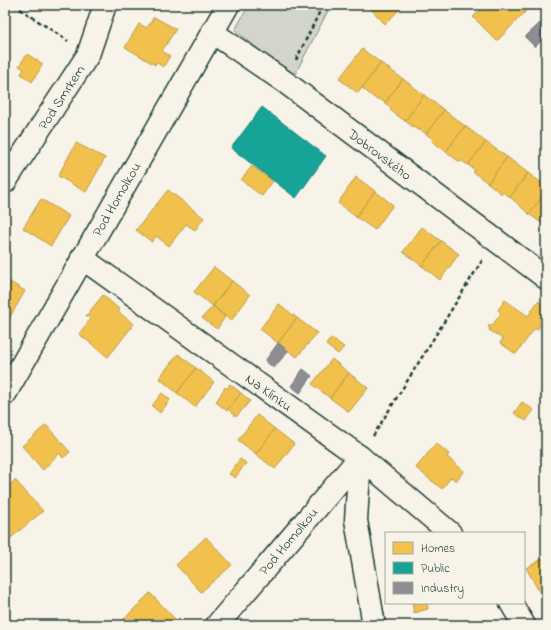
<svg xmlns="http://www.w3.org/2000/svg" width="551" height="630" font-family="'Indie Flower',sans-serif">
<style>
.green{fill:#d3d5ca;stroke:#79897f}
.homes{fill:#f2c14e;stroke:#b39946}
.public{fill:#17a398;stroke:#19847a}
.industry{fill:#8d8d92;stroke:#6c7576}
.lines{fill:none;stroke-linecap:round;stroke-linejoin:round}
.minor-casing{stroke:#1f3d34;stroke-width:25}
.path{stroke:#1f3d34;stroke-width:2.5;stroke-dasharray:4 3;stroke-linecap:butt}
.minor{stroke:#f7f3e8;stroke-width:22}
.labels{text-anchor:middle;stroke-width:4;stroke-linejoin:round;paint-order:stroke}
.street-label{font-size:14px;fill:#1f3d34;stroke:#f7f3e8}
</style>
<rect width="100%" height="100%" fill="#f7f3e8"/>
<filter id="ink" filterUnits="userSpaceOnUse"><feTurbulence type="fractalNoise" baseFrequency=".025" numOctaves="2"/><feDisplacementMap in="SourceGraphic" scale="8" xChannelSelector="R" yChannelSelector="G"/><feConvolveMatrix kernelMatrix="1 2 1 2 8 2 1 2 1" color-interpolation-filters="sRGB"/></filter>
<g filter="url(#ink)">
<polygon class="green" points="249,5 331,5 293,78 235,30"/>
<g class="homes">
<polygon points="367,5 404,5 385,24"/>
<polygon points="486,5 522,5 527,10 497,41 473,17"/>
<polygon points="154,17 176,29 162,51 170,56 163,67 156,62 155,65 125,47 139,24 147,28"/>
<polygon points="362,49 381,63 358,93 339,79"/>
<polygon points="27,54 43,64 32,82 21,74 24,69 19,66"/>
<polygon points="381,63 403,79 385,103 378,98 377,100 362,88"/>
<polygon points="403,79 424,95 405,121 390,110 391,108 385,103"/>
<polygon points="424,95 444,110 426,134 420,129 419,131 405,121"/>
<polygon points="444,110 465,126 446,152 432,141 433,139 426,134"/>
<polygon points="465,126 486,142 468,165 462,161 460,162 446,152"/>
<polygon points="486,142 507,157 488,183 473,172 475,170 468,165"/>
<polygon points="76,143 105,158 86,192 58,176"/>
<polygon points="507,157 528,173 510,197 503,192 502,194 488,183"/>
<polygon points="252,166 273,181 262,196 241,180"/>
<polygon points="528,173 546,186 546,192 529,214 510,197"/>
<polygon points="356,177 375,191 356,217 338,203"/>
<polygon points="168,190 204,218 195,230 186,224 169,246 156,236 152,242 136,230"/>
<polygon points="375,191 393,205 375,230 356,217"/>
<polygon points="546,192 546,224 544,225 529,214"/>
<polygon points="41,199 69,216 51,246 23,228"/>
<polygon points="422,227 441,241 422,266 403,252"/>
<polygon points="441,241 459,254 440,280 422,266"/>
<polygon points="214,267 232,281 213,306 194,292"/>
<polygon points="5,279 25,291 6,324 5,323"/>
<polygon points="232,281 250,295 231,321 213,306"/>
<polygon points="103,295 120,310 118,312 134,324 108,357 79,334 91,318 86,316"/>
<polygon points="505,300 528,316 538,301 546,307 546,317 537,330 535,328 516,354 500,343 503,339 489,330 490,328 488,327 490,324 492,326 501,313 498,310"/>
<polygon points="279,304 297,318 278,343 260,329"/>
<polygon points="213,306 225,317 217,329 202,318"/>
<polygon points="297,318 317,333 297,357 278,343"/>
<polygon points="331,338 344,347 338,354 326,345"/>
<polygon points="178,354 196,368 177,393 159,378"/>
<polygon points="332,359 349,373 330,398 312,384"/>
<polygon points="196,368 214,382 195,407 177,393"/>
<polygon points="349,373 368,388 349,412 330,398"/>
<polygon points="230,384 241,393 227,411 216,402 225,387 227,389"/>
<polygon points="162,393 170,400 160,413 152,406"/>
<polygon points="241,393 250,401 236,417 228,409"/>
<polygon points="522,402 534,410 526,421 514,413"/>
<polygon points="257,415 275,429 256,454 238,440"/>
<polygon points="46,425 70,452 63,458 59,453 43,470 22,446"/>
<polygon points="275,429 294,444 275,469 256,454"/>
<polygon points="436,443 449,454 447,457 464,471 456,481 451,477 442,489 416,468"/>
<polygon points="240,459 246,463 235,478 229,474"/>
<polygon points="15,480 43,511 7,541 5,538 5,489"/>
<polygon points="206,537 232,565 201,592 176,565"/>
<polygon points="546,557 546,590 540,593 526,568"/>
<polygon points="546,590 546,604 540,593"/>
<polygon points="150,593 177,621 172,625 118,625"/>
<polygon points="412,603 427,603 428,609 414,613"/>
</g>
<polygon class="public" points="262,107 326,156 296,198 231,148"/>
<g class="industry">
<polygon points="540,23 546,29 546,36 535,47 525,37"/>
<polygon points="278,343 288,351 274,368 265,361"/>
<polygon points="546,350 546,361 541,357"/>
<polygon points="303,369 312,376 300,393 291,386"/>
</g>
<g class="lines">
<defs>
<g id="minor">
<polyline points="212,32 285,82 546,278"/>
<polyline points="5,182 88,55 105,5"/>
<polyline points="82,258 360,457 450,533"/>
<polyline points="5,394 228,5"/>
<polyline points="360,457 356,520 374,625"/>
<polyline points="511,603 524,625"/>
<polyline points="217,625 360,457"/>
</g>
</defs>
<use href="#minor" class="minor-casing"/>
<g class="path">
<polyline points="14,5 68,41"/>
<polyline points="296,60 323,5"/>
<polyline points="373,436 483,259"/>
</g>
<use href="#minor" class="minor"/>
</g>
</g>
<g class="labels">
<g class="street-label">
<text transform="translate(61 97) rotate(-57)" y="5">Pod Smrkem</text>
<text transform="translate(380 154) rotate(37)" y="5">Dobrovského</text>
<text transform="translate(116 199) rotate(-60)" y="5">Pod Homolkou</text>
<text transform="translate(269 392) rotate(36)" y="5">Na Klínku</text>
<text transform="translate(288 541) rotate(-50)" y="5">Pod Homolkou</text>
</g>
</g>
<rect width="551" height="630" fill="none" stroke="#f7f3e8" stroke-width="20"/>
<rect x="10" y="10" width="531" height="610" fill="none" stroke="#1f3d34" stroke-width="1.5" filter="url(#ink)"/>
<rect x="385" y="532" width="140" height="72" fill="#f7f3e8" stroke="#a1aaa0"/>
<rect x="393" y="542" width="20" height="12" fill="#f2c14e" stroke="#a1aaa0"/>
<text x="421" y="552" font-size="12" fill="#1f3d34">Homes</text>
<rect x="393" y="562" width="20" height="12" fill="#17a398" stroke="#a1aaa0"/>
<text x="421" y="572" font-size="12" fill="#1f3d34">Public</text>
<rect x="393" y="582" width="20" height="12" fill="#8d8d92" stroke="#a1aaa0"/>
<text x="421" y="592" font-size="12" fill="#1f3d34">Industry</text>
</svg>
